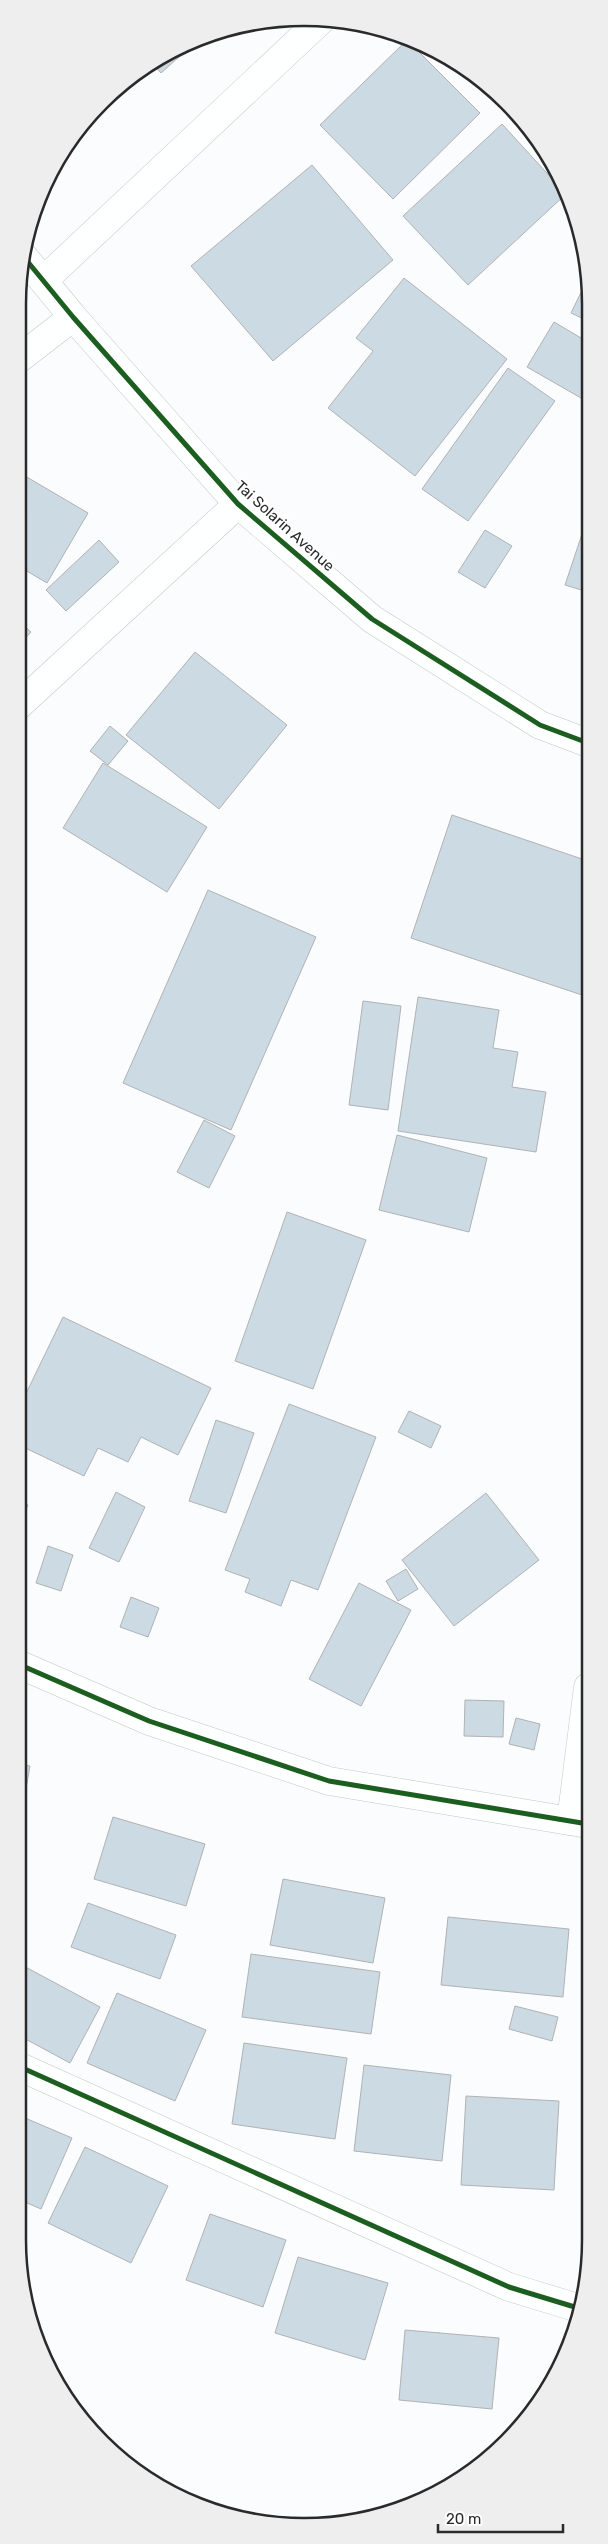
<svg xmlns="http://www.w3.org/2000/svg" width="608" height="2544" font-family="Rubik,sans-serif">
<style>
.building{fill:#cbdae3;stroke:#b1b2b3}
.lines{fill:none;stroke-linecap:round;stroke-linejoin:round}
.minor-casing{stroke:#c5c6c7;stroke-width:29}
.minor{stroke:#feffff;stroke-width:28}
.cycleway-casing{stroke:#fff;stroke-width:8}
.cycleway{stroke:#1b5e20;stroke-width:5}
.labels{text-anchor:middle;stroke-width:4.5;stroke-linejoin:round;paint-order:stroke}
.street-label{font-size:15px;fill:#2a2a2b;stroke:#fff}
.rim{fill:none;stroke:#2a2a2b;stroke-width:2.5}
</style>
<rect width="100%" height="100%" fill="#fbfcfd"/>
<g class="building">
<polygon points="407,40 480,113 393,199 320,125"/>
<polygon points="189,48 161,73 154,65"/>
<polygon points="130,77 134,81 110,99"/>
<polygon points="502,124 566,194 468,285 403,216"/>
<polygon points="312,165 393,260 273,361 191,266"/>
<polygon points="404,278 507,359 415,476 328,408 373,351 356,338"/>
<polygon points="588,278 588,321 571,313"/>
<polygon points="554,322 588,342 588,402 527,367"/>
<polygon points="508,368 555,401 468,521 422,489"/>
<polygon points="20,473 88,513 47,583 20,567"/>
<polygon points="485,530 512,546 485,588 458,572"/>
<polygon points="583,531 588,533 588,592 565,585"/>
<polygon points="99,540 119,562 66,611 46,590"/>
<polygon points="20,622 31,632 20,644"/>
<polygon points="195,652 287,725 219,809 126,735"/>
<polygon points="110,726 128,741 108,765 90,751"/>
<polygon points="103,763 207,827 167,892 63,828"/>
<polygon points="452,815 588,861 588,881 582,900 588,902 588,997 411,938"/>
<polygon points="208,890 316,937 231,1130 123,1083"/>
<polygon points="418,997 499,1010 493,1048 518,1052 512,1087 546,1092 536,1152 398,1131"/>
<polygon points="363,1001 401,1006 388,1110 349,1105"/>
<polygon points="204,1120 235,1136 209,1188 177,1172"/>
<polygon points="397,1135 487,1158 469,1232 379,1210"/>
<polygon points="287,1212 366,1240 313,1389 235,1361"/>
<polygon points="63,1317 211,1388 178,1455 141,1437 128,1462 98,1448 84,1476 19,1445 19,1408"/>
<polygon points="289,1404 376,1437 318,1590 291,1580 281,1606 245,1592 250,1579 225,1570"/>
<polygon points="409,1411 441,1426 431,1448 398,1432"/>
<polygon points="216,1420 254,1433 226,1513 189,1501"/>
<polygon points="116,1492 145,1507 119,1562 89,1548"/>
<polygon points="486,1493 539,1560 454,1626 402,1560"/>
<polygon points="18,1501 28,1505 18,1525"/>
<polygon points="48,1546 73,1555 61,1591 36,1583"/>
<polygon points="406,1569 418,1589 398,1601 386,1581"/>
<polygon points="359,1583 411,1610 361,1706 309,1679"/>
<polygon points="131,1597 159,1608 148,1637 120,1627"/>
<polygon points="465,1700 504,1701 503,1737 464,1736"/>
<polygon points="516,1718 540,1724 534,1750 509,1744"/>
<polygon points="18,1764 30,1766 19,1828 18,1828"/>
<polygon points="113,1817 205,1844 186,1906 94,1879"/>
<polygon points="283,1879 385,1898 373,1963 270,1945"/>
<polygon points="88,1903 176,1935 160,1979 71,1947"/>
<polygon points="448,1917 569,1929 563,1997 441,1985"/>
<polygon points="251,1954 380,1972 371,2034 242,2017"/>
<polygon points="18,1963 100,2007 70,2063 18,2035"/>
<polygon points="117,1993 206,2030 175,2101 87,2063"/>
<polygon points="515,2006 558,2017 552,2041 509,2029"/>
<polygon points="244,2043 347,2058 335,2139 232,2124"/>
<polygon points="364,2065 451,2075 442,2161 354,2151"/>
<polygon points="466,2096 559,2101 554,2190 461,2185"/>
<polygon points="18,2115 72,2138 41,2209 18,2199"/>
<polygon points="85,2147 168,2186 131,2263 48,2223"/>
<polygon points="210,2214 286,2240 263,2307 186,2280"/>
<polygon points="298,2257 388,2283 365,2360 275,2333"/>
<polygon points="405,2330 499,2338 492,2409 399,2400"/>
</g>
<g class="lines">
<defs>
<g id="minor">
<polyline points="23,256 73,317 238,504 372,619 540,725 588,743"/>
<polyline points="44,280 320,21"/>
<polyline points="20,358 73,317"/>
<polyline points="19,705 238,504"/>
<polyline points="18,1664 149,1721 329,1781 588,1824"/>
<polyline points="571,1821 588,1687"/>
<polyline points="18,2066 509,2287 578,2308"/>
</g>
</defs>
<use href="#minor" class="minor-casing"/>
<use href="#minor" class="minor"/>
<defs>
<g id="cycleway">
<polyline points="23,256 73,317 238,504 372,619 540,725 588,743"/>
<polyline points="18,1664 149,1721 329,1781 588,1824"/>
<polyline points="18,2066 509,2287 578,2308"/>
</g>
</defs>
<use href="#cycleway" class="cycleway-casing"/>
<use href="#cycleway" class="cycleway"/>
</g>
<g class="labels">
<g class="street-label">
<text transform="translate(285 526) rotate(42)" y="5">Tai Solarin Avenue</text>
</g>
</g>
<path d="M0 0H608V2544H0ZM304 26H304A278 278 0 0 1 582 304V2240A278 278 0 0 1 304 2518H304A278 278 0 0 1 26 2240V304A278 278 0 0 1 304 26Z" fill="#eee" fill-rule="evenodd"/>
<path class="rim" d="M304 26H304A278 278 0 0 1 582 304V2240A278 278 0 0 1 304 2518H304A278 278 0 0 1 26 2240V304A278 278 0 0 1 304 26Z"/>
<path d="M438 2524v8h125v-8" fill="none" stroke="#2a2a2b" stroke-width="2.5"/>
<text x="446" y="2524" font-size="15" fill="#2a2a2b" stroke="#ffffff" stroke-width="4" paint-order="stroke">20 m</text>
</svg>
